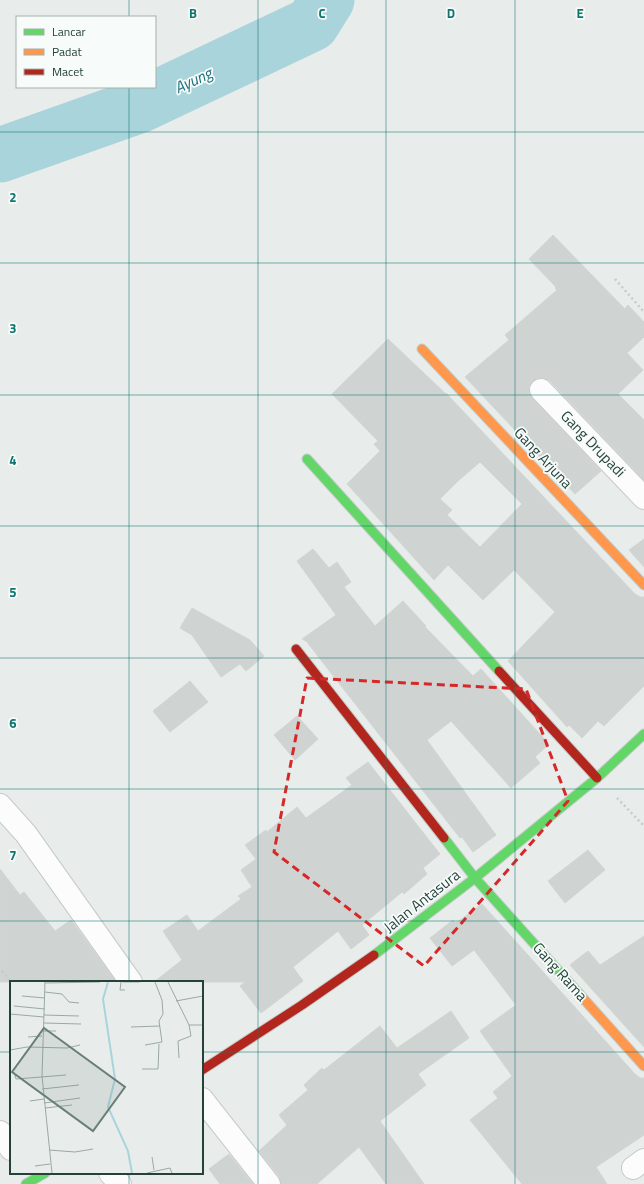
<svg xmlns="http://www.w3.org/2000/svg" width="644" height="1184" font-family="'Titillium Web',sans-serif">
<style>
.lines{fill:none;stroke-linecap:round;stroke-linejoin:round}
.river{stroke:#a9d4db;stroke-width:55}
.building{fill:#cfd4d2;stroke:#d1d6d4;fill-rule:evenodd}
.street-casing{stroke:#c5cac8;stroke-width:24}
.fast-casing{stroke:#c3cbc8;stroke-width:11}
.slow-casing{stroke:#c3cbc8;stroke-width:11}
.jam-casing{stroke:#c3cbc8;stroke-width:11}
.path{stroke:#c3ccca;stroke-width:2.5;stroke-dasharray:2 3;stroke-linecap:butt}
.street{stroke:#fcfcfc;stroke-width:22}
.fast{stroke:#63d668;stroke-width:9}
.slow{stroke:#ff974d;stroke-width:9}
.jam{stroke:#b3261e;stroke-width:9}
.marked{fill:none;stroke:#d62828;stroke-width:3;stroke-dasharray:8 5;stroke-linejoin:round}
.grid{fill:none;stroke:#0f766e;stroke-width:1;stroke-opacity:0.55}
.labels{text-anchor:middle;stroke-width:3.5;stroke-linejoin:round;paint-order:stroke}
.street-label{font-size:15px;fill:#24423a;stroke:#f7fbf9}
.water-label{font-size:16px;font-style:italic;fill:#1c6f80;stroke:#f7fbf9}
.inset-river{fill:none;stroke:#a9d4db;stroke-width:2}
.inset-road{fill:none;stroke:#9aa9a4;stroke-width:1}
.view{fill:#697e78;fill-opacity:0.15;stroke:#697e78;stroke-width:2}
.inset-edge{fill:none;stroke:#24423a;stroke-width:2}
.grid-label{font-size:13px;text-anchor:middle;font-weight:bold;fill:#0f766e;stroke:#f7fbf9;stroke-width:3.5;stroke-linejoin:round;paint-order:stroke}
</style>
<rect width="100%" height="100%" fill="#e8edeb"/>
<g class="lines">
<polyline class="river" points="0,155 141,105 312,24 327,0"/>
</g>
<g class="building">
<polygon points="553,235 625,309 628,305 644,322 644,337 627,353 643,370 618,394 644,420 644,480 550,381 544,378 538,378 533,381 529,386 529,393 532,398 601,471 575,494 465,377 509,340 505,335 557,290 555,288 556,287 529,259"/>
<path d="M388,339L446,394V393L635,594L640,597H644V686L604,726L598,721L582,738L569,725L567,727L508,661L555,612L514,570L483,600L448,565L434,580L347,484L380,451L374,444L378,441L332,394ZM480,462L522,504L480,547L447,515L452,510L440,499L458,481Z"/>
<polygon points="644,539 644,567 629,550"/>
<polygon points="313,549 329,568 337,562 351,582 344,587 375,626 403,601 426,626 425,627 473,676 481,669 549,744 535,757 540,763 511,788 451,721 427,740 496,835 473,852 462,837 460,838 306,641 302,639 336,615 297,561"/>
<polygon points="192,608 250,640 264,656 246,671 240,664 221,677 192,635 180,628"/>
<polygon points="190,681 208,702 170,732 153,711"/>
<polygon points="297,716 318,739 295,760 274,735"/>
<polygon points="368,762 440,854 423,868 427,874 404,894 402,892 362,925 369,935 351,949 338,931 293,967 303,981 261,1013 240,986 245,982 154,982 182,960 163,931 187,915 198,931 241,899 238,896 252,887 241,870 256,859 245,845 266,830 267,832 297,807 306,818 352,785 346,778"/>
<polygon points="588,850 605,870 565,903 548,881"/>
<polygon points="0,869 20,895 24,892 55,931 71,920 116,982 0,982"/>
<polygon points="482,904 635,1074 640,1078 644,1078 644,1135 596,1167 607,1184 522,1184 470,1120 498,1098 493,1092 512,1076 480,1031 516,1005 474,950 452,966 430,938 453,920 456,923"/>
<polygon points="644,936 644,1047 570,965 588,951 600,965"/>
<polygon points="451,1011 469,1038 418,1074 426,1085 380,1121 424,1184 386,1184 359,1147 317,1184 281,1184 279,1176 259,1151 287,1125 279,1115 308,1090 304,1085 322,1068 324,1070 380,1026 397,1048"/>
<polygon points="229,1154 253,1184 220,1184 209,1169"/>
</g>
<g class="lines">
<defs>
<g id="street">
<polyline points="541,390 644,498"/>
<polyline points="0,805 26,834 131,982"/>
<polyline points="202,1099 269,1184"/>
<polyline points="0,1132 11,1149"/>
<polyline points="633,1168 644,1160"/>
<polyline points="110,1173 120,1184"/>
</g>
<g id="fast">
<polyline points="307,459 499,671"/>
<polyline points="444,838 475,878 582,997"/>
<polyline points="374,955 475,878 597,778 644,734"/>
<polyline points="26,1184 45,1173"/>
</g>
<g id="slow">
<polyline points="422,349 644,585"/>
<polyline points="582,997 644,1066"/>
</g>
<g id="jam">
<polyline points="296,649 444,838"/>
<polyline points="499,671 597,778"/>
<polyline points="202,1070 302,1005 374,955"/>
</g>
</defs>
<use href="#street" class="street-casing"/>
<use href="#fast" class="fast-casing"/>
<use href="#slow" class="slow-casing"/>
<use href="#jam" class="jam-casing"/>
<g class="path">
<polyline points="615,279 644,312"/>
<polyline points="617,798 644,826"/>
<polyline points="2,971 11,982"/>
</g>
<use href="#street" class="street"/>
<use href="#fast" class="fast"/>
<use href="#slow" class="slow"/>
<use href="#jam" class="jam"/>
</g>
<path class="marked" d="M307,678L526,689L568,801L424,966L274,852Z"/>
<path class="grid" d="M129,0V17M258,0V1184M386,0V1184M515,0V1184M129,87V982M0,132H644M0,263H644M0,395H644M0,526H644M0,658H644M0,789H644M0,921H644M0,1052H11M202,1052H644M129,1173V1184"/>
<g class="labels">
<g class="street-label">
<text transform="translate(593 444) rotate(46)" y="5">Gang Drupadi</text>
<text transform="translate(543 458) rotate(47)" y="5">Gang Arjuna</text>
<text transform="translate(422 901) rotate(-38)" y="5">Jalan Antasura</text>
<text transform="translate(560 972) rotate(48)" y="5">Gang Rama</text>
</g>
<g class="water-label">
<text transform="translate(193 80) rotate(-25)" y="6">Ayung</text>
</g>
</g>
<g transform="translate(10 981)">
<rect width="193" height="193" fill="#e8edeb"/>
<path class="inset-river" d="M98,1L93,18L105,98L98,126L118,170L122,192"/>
<path class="inset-road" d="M35,1L32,95L42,192M111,1L110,9H115M113,1H130M158,1L179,44L181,55L168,60L169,77M35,2L90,1M35,11L52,13L59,21L69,22M12,15L35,17M166,20L193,15M4,25L35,28M0,33L34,36M34,34L69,35M34,42L71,43M179,44H193M121,46L150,45M33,50H46M18,56L32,55M135,64L152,61L149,40L153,33L152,19L145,1M0,69L17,66L57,67L70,64M132,88H148L149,63M4,91L6,98L56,94M32,108L69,104M20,120L34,118M34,122L70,117M35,127L62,124M39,169L65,171L83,168M142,176L144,189M25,185L40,183M137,192L160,187L162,192"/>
<path class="view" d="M34,47L115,106L83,150L2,91Z"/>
<rect width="193" height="193" class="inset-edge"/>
</g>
<g class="grid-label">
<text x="193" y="18">B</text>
<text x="322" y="18">C</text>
<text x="451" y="18">D</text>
<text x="580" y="18">E</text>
<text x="13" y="202">2</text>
<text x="13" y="333">3</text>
<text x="13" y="465">4</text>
<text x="13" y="597">5</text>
<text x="13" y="728">6</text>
<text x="13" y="860">7</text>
</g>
<rect x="16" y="16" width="140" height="72" fill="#f7fbf9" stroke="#a3b1ad"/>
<rect x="24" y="29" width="20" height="6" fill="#63d668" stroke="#a3b1ad"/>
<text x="52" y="36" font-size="12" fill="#24423a">Lancar</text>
<rect x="24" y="49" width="20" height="6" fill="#ff974d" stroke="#a3b1ad"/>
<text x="52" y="56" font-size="12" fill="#24423a">Padat</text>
<rect x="24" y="69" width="20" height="6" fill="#b3261e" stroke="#a3b1ad"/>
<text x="52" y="76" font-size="12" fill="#24423a">Macet</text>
</svg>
